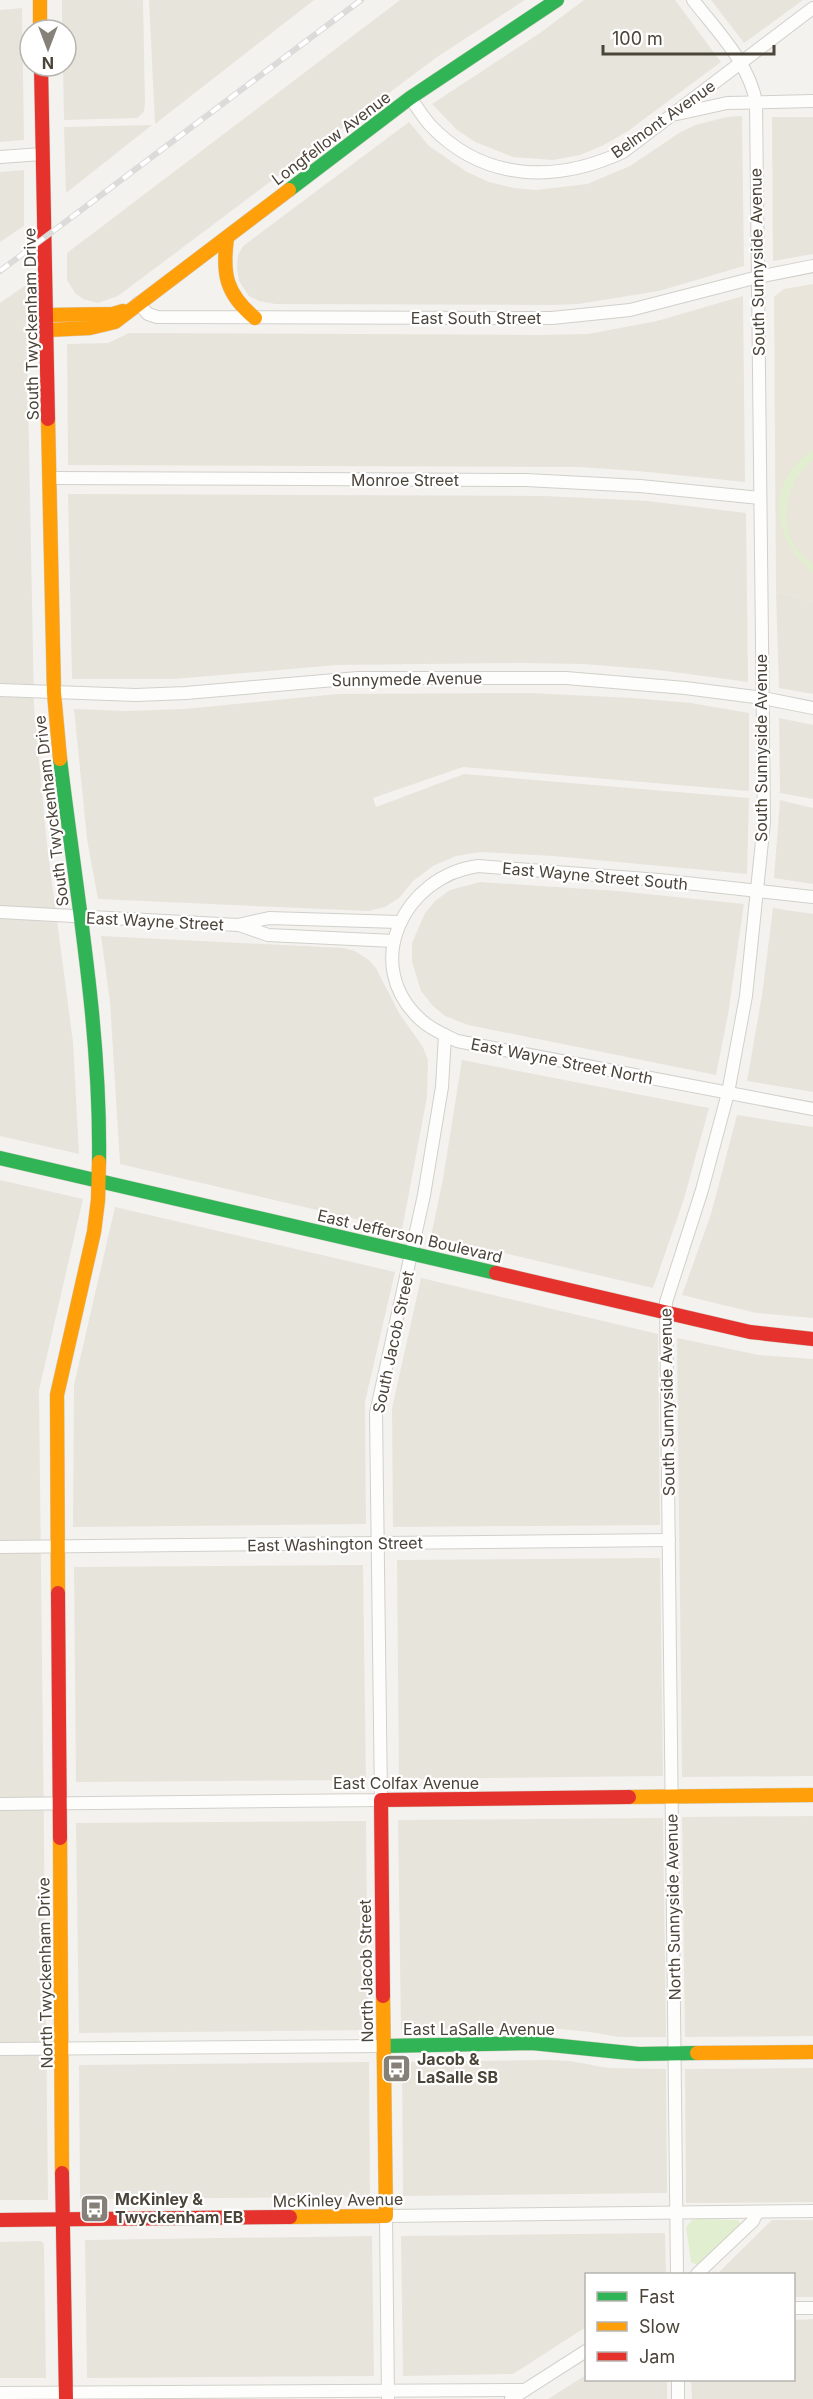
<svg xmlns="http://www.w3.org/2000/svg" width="813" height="2399" font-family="Inter,sans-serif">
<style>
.residential{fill:#e7e4dc}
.education{fill:#eae5da}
.green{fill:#e1eecf}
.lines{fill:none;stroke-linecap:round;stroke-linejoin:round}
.street-casing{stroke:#d2d0cb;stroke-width:14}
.fast-casing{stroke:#d3cfc5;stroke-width:15}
.slow-casing{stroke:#d3cfc5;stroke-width:15}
.jam-casing{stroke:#d3cfc5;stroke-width:15}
.street{stroke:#fdfdfc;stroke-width:12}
.fast{stroke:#30b455;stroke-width:14}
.slow{stroke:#ff9f0a;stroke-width:14}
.jam{stroke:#e5322d;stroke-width:14}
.rail-casing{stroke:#dbdbda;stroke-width:6}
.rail{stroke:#fff;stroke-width:4;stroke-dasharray:11;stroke-linecap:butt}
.labels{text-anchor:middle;stroke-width:4.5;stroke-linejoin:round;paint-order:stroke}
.street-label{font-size:16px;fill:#4b4439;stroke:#fff}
.poi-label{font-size:16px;font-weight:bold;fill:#4b4439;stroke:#fff;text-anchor:start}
</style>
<rect width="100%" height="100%" fill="#f4f2ee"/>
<g class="residential">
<polygon points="62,0 143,0 145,104 144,112 137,118 64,120 63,66 66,66 66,30 62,30"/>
<polygon points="149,0 314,0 155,124"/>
<polygon points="400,0 525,0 437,57 118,296 98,303 83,299 75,293 67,280 67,253"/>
<polygon points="584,0 675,0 721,62 628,131 604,145 580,155 553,160 513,157 475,142 456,129 432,104 540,33"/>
<polygon points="711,0 803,0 744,43"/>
<polygon points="22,8 24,140 0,142 0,10"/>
<polygon points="742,116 744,266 659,291 578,304 554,305 275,304 259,301 249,296 239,281 237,268 238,255 243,246 409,122 429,146 467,172 489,182 514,188 536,190 587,184 630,166 679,133 695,125 727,117"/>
<polygon points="772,117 813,117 813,254 773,261"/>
<polygon points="152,125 66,193 64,127"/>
<polygon points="24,170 24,226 0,242 0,172"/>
<polygon points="26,285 34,706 47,844 73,1042 79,1154 0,1136 0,303"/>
<polygon points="743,296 745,482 638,471 579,467 68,465 67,344 108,343 129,333 540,335 588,334 657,321"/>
<polygon points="68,494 545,496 648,501 746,513 748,682 658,670 583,664 521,663 337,665 174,679 72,679"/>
<polygon points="776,592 813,602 813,694 779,688"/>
<polygon points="530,693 633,698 691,703 749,713 749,791 463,767 373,798 376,807 464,774 749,798 747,874 553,856 481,852 456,856 433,866 413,881 399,898 385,907 369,911 98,899 87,839 74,709 126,711 184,709 337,694"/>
<polygon points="779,718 813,725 813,799 780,793"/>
<polygon points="780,800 813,808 813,884 774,878"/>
<polygon points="480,882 618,891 744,904 728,1015 716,1075 468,1025 445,1016 433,1006 421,991 412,962 412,943 425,913 435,901 450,890"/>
<polygon points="773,908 813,914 813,1092 747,1081 762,995"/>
<polygon points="101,936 344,948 355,951 369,960 376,968 399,1013 423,1047 428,1060 427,1097 402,1230 120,1164 110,1002"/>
<polygon points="462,1060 709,1108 684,1199 653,1288 431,1236 443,1179"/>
<polygon points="737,1115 813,1127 813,1318 756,1313 682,1295 711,1214"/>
<polygon points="0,1180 83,1199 39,1390 48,2200 0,2200"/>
<polygon points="115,1207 395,1272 365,1402 366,1524 73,1527 74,1385"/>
<polygon points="421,1278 658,1334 660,1525 393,1527 392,1408"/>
<polygon points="677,1338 759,1355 813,1359 813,1776 682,1777"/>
<polygon points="660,1558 663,1776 399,1779 397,1560"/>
<polygon points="363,1565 366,1780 76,1782 74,1567"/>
<polygon points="813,1816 813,2036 685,2037 682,1817"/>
<polygon points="663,1818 666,2037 619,2037 590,2032 549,2028 401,2029 398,1820"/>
<polygon points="366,1821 368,2030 79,2033 76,1823"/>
<polygon points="547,2060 570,2061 608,2068 666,2069 667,2193 403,2196 402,2062"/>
<polygon points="369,2062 370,2197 80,2199 79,2065"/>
<polygon points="813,2068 813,2202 686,2203 685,2069"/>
<polygon points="772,2220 813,2220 813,2297 794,2297 794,2274 717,2274"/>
<polygon points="665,2233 666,2274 586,2274 586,2327 513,2374 403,2376 401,2236"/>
<polygon points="372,2236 374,2376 87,2378 85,2240"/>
<polygon points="41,2241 44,2244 46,2378 0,2378 0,2242"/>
<polygon points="813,2319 813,2399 692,2399 691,2380 794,2380 794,2320"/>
<polygon points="586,2375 586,2380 667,2380 667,2399 548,2399"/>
</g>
<polygon class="education" points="813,284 813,602 776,592 774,297 784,289"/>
<g class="green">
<path d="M813,450V460C781,485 774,540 813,564V573C772,537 763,484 813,450Z"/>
<polygon points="698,2219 738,2220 741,2225 698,2265 691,2262 686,2227 692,2220"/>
</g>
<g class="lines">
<defs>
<g id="street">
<path d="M410,98C417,107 423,117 430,125C484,182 556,183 623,152L813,8"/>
<polyline points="677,114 727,103 813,101"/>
<polyline points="0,157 42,154"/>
<polyline points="138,303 148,314 157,317 552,318 630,310 758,277 813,266"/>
<polyline points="50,478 526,480 640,486 760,498"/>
<polyline points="0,690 136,695 186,693 358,678 566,678 685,688 763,698 813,708"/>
<path d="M813,897L659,880L478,866C404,876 360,965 421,1020C432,1030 445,1035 457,1041L813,1109"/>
<polyline points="0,912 238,925 269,918 399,922"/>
<polyline points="239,925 268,935 394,941"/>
<polyline points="0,1547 669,1540"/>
<polyline points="0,1804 381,1800 376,1413 424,1195 442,1087 445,1035"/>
<polyline points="0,2049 384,2046"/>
<path d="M677,2274L666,1302L702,1190L728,1093L746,996L764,822L756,102C749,63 717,31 693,0"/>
<polyline points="697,2274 753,2221 757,2212"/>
<polyline points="794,2308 813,2308"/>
<polyline points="678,2380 678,2399"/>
<polyline points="0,2393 525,2390"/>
<polyline points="388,2399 386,2216 813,2211"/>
<polyline points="511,2399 586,2351"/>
</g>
<g id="fast">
<polyline points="289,190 410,98 557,0"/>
<path d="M60,759C76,893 101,1027 99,1162"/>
<polyline points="0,1158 496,1273"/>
<polyline points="384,2046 532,2043 639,2054 697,2053"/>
</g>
<g id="slow">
<polyline points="40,0 40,30"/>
<path d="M227,238C222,274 226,294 255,318"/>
<polyline points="47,315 113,314 123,311"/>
<polyline points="48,330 90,328 115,322 289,190"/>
<polyline points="48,419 54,693 60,759"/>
<polyline points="58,1593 57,1395 94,1232 98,1200 99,1162"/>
<polyline points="629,1797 813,1795"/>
<polyline points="60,1838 62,2173"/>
<polyline points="697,2053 813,2052"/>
<polyline points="290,2217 386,2216 383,1996"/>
</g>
<g id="jam">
<polyline points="41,66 48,419"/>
<polyline points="496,1273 750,1332 813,1339"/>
<polyline points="58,1593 60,1838"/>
<polyline points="383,1996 381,1800 629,1797"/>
<polyline points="62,2173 66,2399"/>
<polyline points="0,2220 290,2217"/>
</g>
</defs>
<use href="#street" class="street-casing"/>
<use href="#fast" class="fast-casing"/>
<use href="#slow" class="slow-casing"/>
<use href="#jam" class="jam-casing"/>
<use href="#street" class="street"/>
<use href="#fast" class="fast"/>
<use href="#slow" class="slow"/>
<use href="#jam" class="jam"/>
<defs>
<polyline id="rail" points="0,271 361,0"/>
</defs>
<use href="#rail" class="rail-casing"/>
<use href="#rail" class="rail"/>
</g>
<defs>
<symbol id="bus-square" viewBox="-11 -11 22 22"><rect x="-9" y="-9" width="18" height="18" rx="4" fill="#868178" stroke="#fff"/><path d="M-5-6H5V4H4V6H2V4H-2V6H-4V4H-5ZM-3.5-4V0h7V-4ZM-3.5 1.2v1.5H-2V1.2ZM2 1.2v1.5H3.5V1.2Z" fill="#fff"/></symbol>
</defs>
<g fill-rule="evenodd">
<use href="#bus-square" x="380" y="2052" width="33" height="33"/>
<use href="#bus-square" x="78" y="2192" width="33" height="33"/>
</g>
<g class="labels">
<g class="street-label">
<text transform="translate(663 119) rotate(-35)" y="6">Belmont Avenue</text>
<text transform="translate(331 138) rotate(-37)" y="6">Longfellow Avenue</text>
<text transform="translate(757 262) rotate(-91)" y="6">South Sunnyside Avenue</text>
<text x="476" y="324">East South Street</text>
<text transform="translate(31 324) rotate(-91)" y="6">South Twyckenham Drive</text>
<text x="405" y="486">Monroe Street</text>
<text transform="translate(407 679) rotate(-1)" y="6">Sunnymede Avenue</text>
<text transform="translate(761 748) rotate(-90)" y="6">South Sunnyside Avenue</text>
<text transform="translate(51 811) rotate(-97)" y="6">South Twyckenham Drive</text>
<text transform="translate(595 876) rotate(5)" y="6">East Wayne Street South</text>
<text transform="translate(155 921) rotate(3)" y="6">East Wayne Street</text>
<text transform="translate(562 1061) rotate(11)" y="6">East Wayne Street North</text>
<text transform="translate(410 1236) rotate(13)" y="6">East Jefferson Boulevard</text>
<text transform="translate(393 1342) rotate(-78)" y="6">South Jacob Street</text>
<text transform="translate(667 1402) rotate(-91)" y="6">South Sunnyside Avenue</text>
<text transform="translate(335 1544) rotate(-1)" y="6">East Washington Street</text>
<text x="406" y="1789">East Colfax Avenue</text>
<text transform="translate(673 1907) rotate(-91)" y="6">North Sunnyside Avenue</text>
<text transform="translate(366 1971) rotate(-91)" y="6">North Jacob Street</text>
<text transform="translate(45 1973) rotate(-91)" y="6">North Twyckenham Drive</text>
<text x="479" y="2035">East LaSalle Avenue</text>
<text transform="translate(338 2200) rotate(-1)" y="6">McKinley Avenue</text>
</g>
<g class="poi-label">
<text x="417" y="2065">Jacob &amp;<tspan x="417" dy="18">LaSalle SB</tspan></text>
<text x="115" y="2205">McKinley &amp;<tspan x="115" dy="18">Twyckenham EB</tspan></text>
</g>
</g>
<rect x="585" y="2273" width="210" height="108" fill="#ffffff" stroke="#b7b4b0" stroke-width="1.5"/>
<rect x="597" y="2292" width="30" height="9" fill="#30b455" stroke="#b7b4b0" stroke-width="1.5"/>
<text x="639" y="2303" font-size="18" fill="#4b4439">Fast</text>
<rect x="597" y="2322" width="30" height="9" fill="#ff9f0a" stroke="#b7b4b0" stroke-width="1.5"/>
<text x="639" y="2333" font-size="18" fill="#4b4439">Slow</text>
<rect x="597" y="2352" width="30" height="9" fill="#e5322d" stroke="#b7b4b0" stroke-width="1.5"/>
<text x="639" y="2363" font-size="18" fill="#4b4439">Jam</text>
<g transform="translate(48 48) rotate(180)"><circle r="28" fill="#ffffff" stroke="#b7b4b0" stroke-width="1.5"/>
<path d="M0-4.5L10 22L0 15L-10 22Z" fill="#868178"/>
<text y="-9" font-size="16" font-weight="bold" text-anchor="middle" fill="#4b4439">N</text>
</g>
<path d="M603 45v9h171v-9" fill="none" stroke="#4b4439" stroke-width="3"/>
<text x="612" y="45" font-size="18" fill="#4b4439" stroke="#ffffff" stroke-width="4.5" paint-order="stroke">100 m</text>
</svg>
